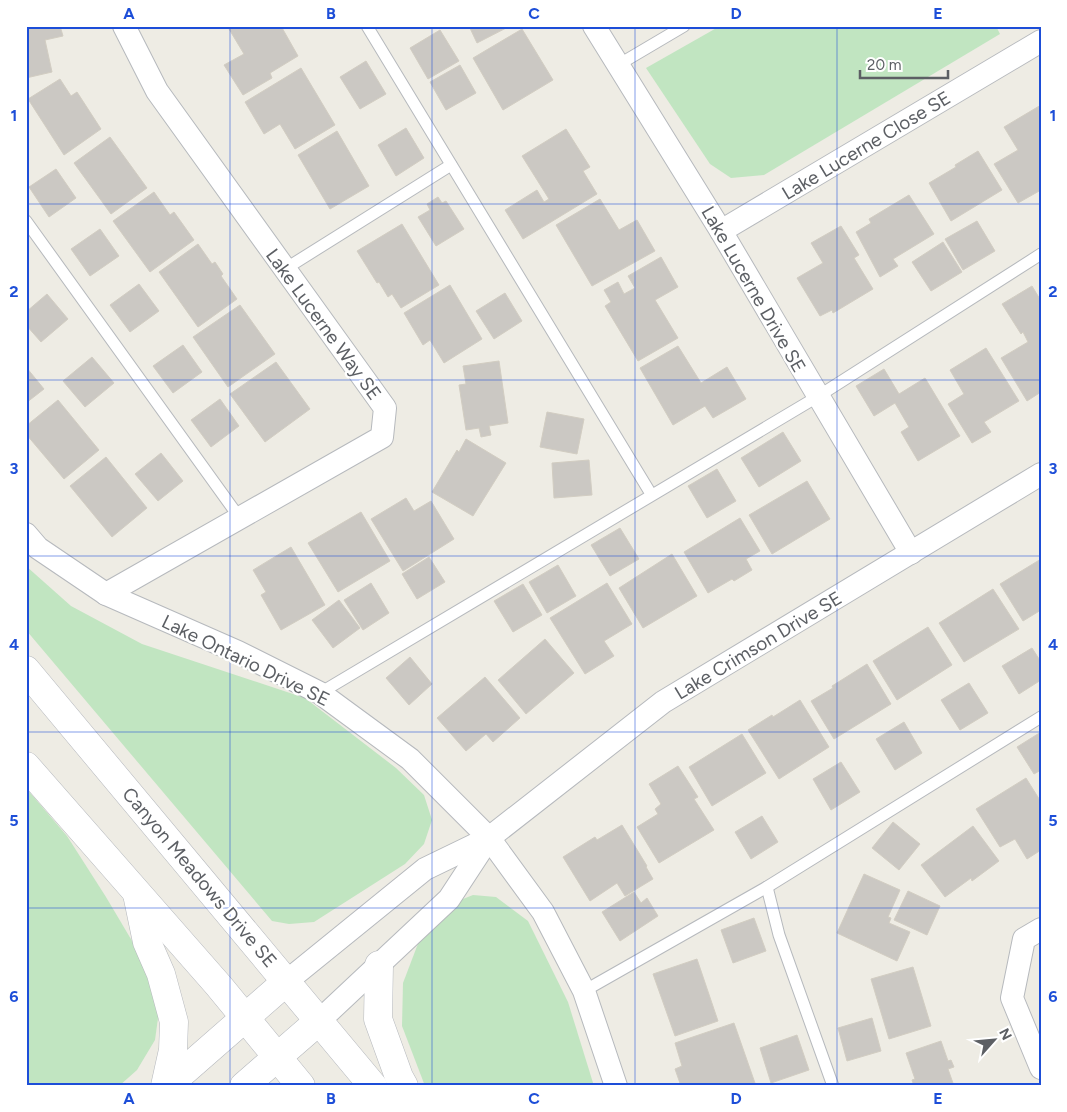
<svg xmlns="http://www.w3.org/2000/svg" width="1067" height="1112" font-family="Figtree,sans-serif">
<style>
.green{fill:#c1e5c1}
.building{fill:#cbc8c3;stroke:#d2cdc2}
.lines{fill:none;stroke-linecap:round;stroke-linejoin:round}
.lane-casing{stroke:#b6b9bd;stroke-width:13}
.street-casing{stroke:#b6b9bd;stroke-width:24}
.secondary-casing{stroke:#b5b8bd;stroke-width:29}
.lane{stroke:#fff;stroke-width:11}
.street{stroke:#fff;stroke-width:22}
.secondary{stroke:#fff;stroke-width:28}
.grid{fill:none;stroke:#1d4ed8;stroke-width:1;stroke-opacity:0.55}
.labels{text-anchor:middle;stroke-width:4.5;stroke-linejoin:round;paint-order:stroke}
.street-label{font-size:19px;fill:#5c5f64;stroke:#fff}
.neatline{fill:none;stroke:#1d4ed8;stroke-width:2}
.grid-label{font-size:16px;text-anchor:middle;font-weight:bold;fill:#1d4ed8}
</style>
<rect width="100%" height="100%" fill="#eeece4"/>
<g class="green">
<polygon points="720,26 996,26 1000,34 764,175 731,178 710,164 646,68"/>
<polygon points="26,566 71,606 142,644 305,698 396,768 424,795 432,820 424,844 405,864 314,922 289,924 272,921 26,630"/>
<polygon points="26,788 67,836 106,897 138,951 159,1011 155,1040 137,1070 119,1086 26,1086"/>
<polygon points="473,895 496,897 528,921 568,1002 594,1086 425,1086 402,1026 403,983 419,941 453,903"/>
</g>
<g class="building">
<polygon points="26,26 60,26 63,36 45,40 52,72 26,78"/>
<polygon points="234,26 281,26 298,56 270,73 272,78 243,95 224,65 244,54 229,29"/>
<polygon points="469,26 510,26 477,43"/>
<polygon points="522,29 553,80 503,110 473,58"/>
<polygon points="440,30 459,61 428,79 410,48"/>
<polygon points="366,61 386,94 360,109 340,77"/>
<polygon points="460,65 476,93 446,110 430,82"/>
<polygon points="301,68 335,125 295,149 280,124 264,134 245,102"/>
<polygon points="60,79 71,96 77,92 101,129 64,155 28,99"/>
<polygon points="1041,105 1041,190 1018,203 994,164 1018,150 1004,127"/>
<polygon points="406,128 424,158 396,176 378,145"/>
<polygon points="566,129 590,167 583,171 597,194 523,239 505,210 537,190 544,202 549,199 522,156"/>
<polygon points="337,131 369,186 330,209 298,155"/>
<polygon points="110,137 147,188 111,214 74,163"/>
<polygon points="978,151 1002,190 951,221 929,183 956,167 955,165"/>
<polygon points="56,169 76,198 49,217 29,187"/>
<polygon points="154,192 170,215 174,212 194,240 150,272 113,221"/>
<polygon points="909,195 934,234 893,259 898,266 880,277 856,232 871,223 869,219"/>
<polygon points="438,197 442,203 446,201 464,229 436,246 418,217 430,210 427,204"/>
<polygon points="600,199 619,230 637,220 655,251 592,286 556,225"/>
<polygon points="977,221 995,251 963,270 945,239"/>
<polygon points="402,224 439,285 401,308 392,294 388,297 379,282 377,283 357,251"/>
<polygon points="841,226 859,255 854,258 873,289 833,313 832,310 820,316 797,278 823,263 811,243"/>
<polygon points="100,229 119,256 90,276 71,249"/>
<polygon points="943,242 962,272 931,291 912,262"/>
<polygon points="198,244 212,264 215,262 223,274 221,276 237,299 198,327 159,272"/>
<polygon points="661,257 678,287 655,300 678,338 638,361 605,306 611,302 604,290 618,282 624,294 635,288 628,276"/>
<polygon points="139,284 159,311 130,332 110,305"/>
<polygon points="450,285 482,339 444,363 430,340 423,345 404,313"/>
<polygon points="1032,286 1041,301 1041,392 1027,401 1001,358 1028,342 1023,332 1021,334 1002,304"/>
<polygon points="505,293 522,321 494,339 476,311"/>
<polygon points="47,294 68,319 41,342 26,325 26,312"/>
<polygon points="240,305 275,354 228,387 193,337"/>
<polygon points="183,345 202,372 173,393 153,366"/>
<polygon points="678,346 701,383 727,367 746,399 713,418 705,406 673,425 640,368"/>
<polygon points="986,348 1019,401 984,422 991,432 972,443 948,404 964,394 950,370"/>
<polygon points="92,357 114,383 85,407 63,381"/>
<polygon points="499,361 508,423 489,426 491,435 481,437 479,428 466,430 459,385 466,384 463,366"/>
<polygon points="276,362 310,409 265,442 230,394"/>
<polygon points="26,367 44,389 26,403"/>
<polygon points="884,369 899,394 925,378 960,436 918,461 901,432 909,427 895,403 874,416 856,386"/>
<polygon points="220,399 239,426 211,447 191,420"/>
<polygon points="58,400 99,450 64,479 26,434 26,426"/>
<polygon points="547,412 584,419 577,454 540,447"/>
<polygon points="783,432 801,461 759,487 741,458"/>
<polygon points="466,439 506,463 473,516 432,492 457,450 459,452"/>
<polygon points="161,453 183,481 158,501 135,474"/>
<polygon points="106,457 147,508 112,537 70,486"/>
<polygon points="589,460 592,495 554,498 552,463"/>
<polygon points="717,469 736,501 707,518 688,486"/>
<polygon points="807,481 830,519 772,554 749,515"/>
<polygon points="406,498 414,511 431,501 454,539 403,571 371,519"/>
<polygon points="361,512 390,561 338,592 308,543"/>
<polygon points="740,518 760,551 746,559 752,570 734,581 732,579 708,593 684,552"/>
<polygon points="620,528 639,559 610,576 591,545"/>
<polygon points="291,547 325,605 281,630 261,595 266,592 253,570"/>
<polygon points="672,554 697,596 643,628 619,588"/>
<polygon points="429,557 445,582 417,599 402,574"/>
<polygon points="1041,559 1041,610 1023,621 1000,584"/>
<polygon points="558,565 576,596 547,613 529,582"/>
<polygon points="371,583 389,613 363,630 344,600"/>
<polygon points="607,583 632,624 604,641 614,656 585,674 550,618"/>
<polygon points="523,584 542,615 513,632 494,601"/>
<polygon points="993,589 1019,629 964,662 939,623"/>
<polygon points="339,600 360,628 333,648 312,620"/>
<polygon points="928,627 952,665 897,700 873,661"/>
<polygon points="545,639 574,673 526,714 498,680"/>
<polygon points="1032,648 1041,662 1041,680 1019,694 1002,666"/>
<polygon points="410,657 432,684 409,705 386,678"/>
<polygon points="867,664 891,704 834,739 811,701 833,688 832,686"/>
<polygon points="485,677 520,718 493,742 486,734 466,751 437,718"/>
<polygon points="969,683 988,713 960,730 941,700"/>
<polygon points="800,700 829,747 779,779 748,730 772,715 773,717"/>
<polygon points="904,722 922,753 895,770 876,739"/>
<polygon points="1041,732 1041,770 1034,774 1017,747"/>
<polygon points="742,734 766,773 712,806 689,767"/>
<polygon points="841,762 860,792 831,810 813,779"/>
<polygon points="678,766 698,797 694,799 714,830 659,863 637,827 658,814 655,809 661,804 649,784"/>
<polygon points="1026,778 1041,802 1041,850 1027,859 1015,839 1000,847 976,809"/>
<polygon points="762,816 778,842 751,859 735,832"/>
<polygon points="893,822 920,844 899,870 872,848"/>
<polygon points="622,825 647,866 646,867 653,879 625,896 617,883 590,901 563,857 595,837 597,840"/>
<polygon points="973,826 999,861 972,881 971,878 945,897 921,865"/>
<polygon points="864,874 900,890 888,917 891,918 889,923 910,932 897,961 837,933"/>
<polygon points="908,891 940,906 927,935 894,920"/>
<polygon points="634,892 641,903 647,898 658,916 620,941 602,912"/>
<polygon points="754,918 766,951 733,963 721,930"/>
<polygon points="697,959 718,1021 675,1036 653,974"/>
<polygon points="913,967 931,1026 889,1039 871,979"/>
<polygon points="872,1018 881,1051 847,1061 838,1028"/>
<polygon points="734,1023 756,1086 681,1086 675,1069 682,1066 675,1043"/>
<polygon points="797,1035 809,1070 771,1083 760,1048"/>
<polygon points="941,1041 948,1061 951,1060 954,1067 948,1069 954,1086 914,1086 912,1080 915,1079 906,1053"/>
</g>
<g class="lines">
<defs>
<g id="lane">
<polyline points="367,26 651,494"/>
<polyline points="618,65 684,26"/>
<polyline points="26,221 239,517"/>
<polyline points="285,269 451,165"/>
<polyline points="320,693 817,397 1041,254"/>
<polyline points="767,887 779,935 833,1086"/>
<polyline points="584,991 767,887 1041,717"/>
</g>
<g id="street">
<polyline points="594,26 721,231 911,553"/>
<polyline points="721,231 1041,41"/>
<polyline points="26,534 38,548 106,594 238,652 320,693 410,759 489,838 543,912 584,991 616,1086"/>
<polyline points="106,594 382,437 385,408 157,91 124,26"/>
<polyline points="1041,929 1024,939 1012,998 1041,1068"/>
<polyline points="287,981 425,869 489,838 663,702 1041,474"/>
<polyline points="320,1020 449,899 489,838"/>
</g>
<g id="secondary">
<polyline points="26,670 373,1086"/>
<polyline points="26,766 219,986 301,1086"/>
<polyline points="137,894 147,942 161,974 174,1022 173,1050 165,1086"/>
<polyline points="379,965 378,1019 399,1077 404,1086"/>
<polyline points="167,1086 287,981"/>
<polyline points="244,1086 320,1020"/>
</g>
</defs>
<use href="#lane" class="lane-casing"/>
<use href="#street" class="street-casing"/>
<use href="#secondary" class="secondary-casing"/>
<use href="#lane" class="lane"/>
<use href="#street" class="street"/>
<use href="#secondary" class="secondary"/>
</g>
<path class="grid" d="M230,26V1086M432,26V1086M635,26V1086M837,26V1086M26,204H1041M26,380H1041M26,556H1041M26,732H1041M26,908H1041"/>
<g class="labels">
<g class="street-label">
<text transform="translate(866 145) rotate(-31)" y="7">Lake Lucerne Close SE</text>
<text transform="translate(754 289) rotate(60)" y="7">Lake Lucerne Drive SE</text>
<text transform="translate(324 324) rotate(54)" y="7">Lake Lucerne Way SE</text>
<text transform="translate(758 645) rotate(-31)" y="7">Lake Crimson Drive SE</text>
<text transform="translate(246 660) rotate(26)" y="7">Lake Ontario Drive SE</text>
<text transform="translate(200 877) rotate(50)" y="7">Canyon Meadows Drive SE</text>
</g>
</g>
<rect width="1067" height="1112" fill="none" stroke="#ffffff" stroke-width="55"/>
<g transform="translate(994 1040) rotate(63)" stroke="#ffffff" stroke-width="4" paint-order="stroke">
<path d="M0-4L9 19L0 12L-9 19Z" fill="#5c5f64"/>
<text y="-8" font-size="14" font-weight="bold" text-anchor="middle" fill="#5c5f64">N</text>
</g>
<path d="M860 70v8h88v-8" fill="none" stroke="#5c5f64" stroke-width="2.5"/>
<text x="867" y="70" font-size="15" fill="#5c5f64" stroke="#ffffff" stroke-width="4" paint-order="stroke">20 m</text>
<rect x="28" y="28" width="1012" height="1056" class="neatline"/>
<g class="grid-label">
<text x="129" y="19">A</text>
<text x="331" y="19">B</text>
<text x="534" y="19">C</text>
<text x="736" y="19">D</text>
<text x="938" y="19">E</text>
<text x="14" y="121">1</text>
<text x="1053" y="121">1</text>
<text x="14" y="297">2</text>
<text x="1053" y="297">2</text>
<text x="14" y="474">3</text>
<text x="1053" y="474">3</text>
<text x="14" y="650">4</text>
<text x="1053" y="650">4</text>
<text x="14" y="826">5</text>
<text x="1053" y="826">5</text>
<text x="14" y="1002">6</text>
<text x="1053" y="1002">6</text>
<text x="129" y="1104">A</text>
<text x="331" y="1104">B</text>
<text x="534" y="1104">C</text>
<text x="736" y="1104">D</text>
<text x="938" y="1104">E</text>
</g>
</svg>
